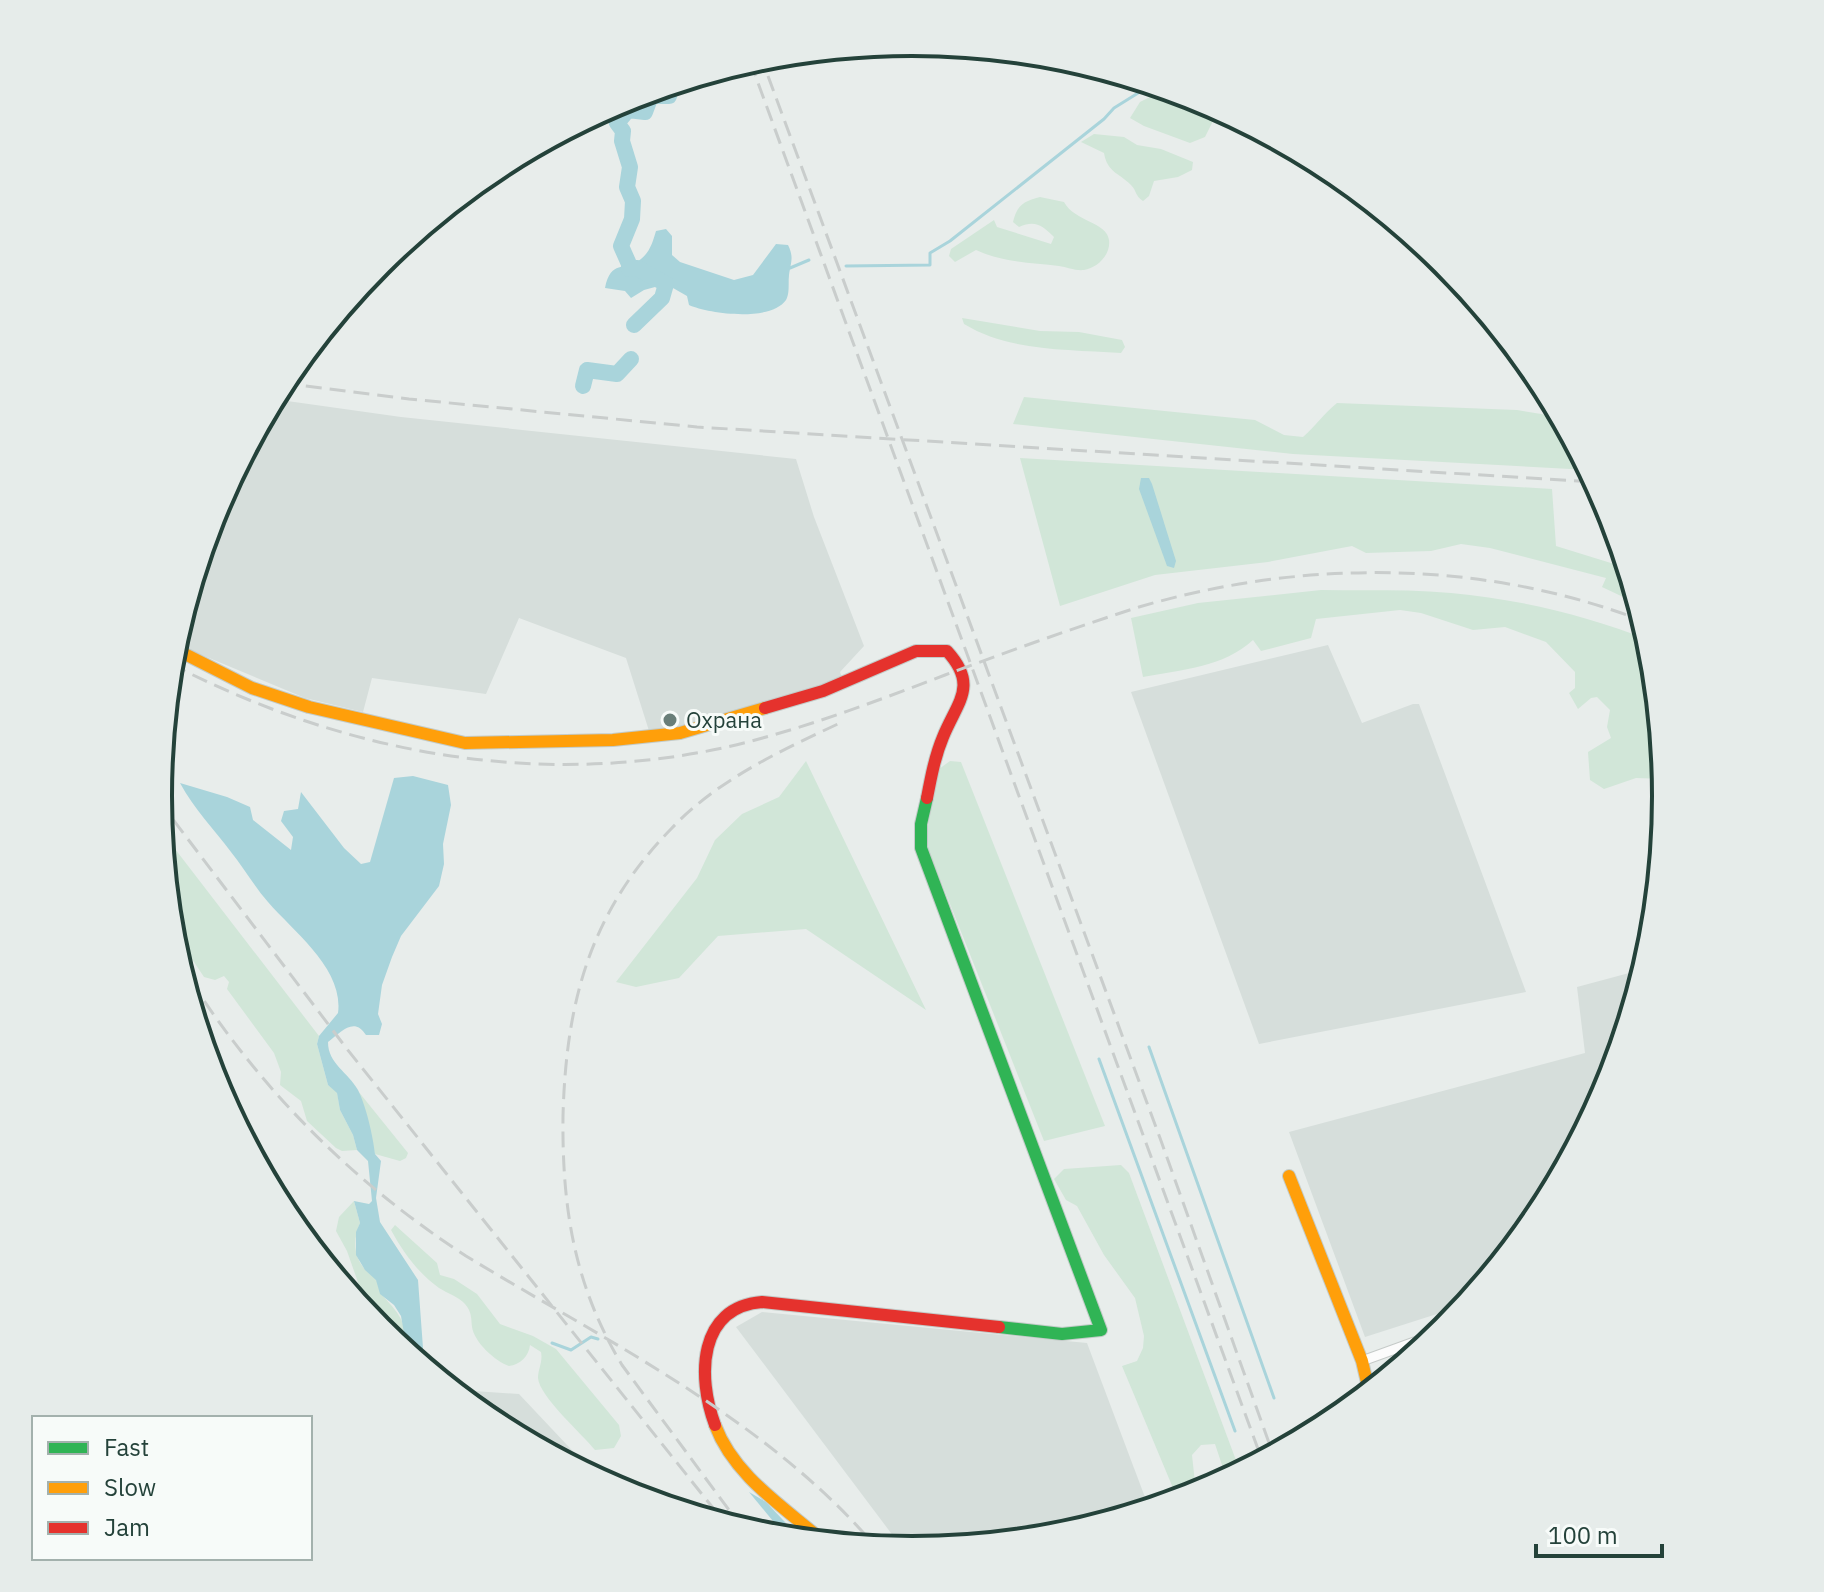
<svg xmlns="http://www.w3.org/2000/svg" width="1824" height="1592" font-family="'IBM Plex Sans',sans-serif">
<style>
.built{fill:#d6dedb}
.green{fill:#d1e6d8}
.water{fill:#a9d4db}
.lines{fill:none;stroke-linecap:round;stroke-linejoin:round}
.stream{stroke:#a9d4db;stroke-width:3}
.river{stroke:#a9d4db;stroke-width:16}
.street-casing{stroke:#c5cac8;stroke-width:11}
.fast-casing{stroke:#c3cbc8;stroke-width:14}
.slow-casing{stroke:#c3cbc8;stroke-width:14}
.jam-casing{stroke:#c3cbc8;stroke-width:14}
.street{stroke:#fcfcfc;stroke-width:9}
.fast{stroke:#30b455;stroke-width:12}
.slow{stroke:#ff9f0a;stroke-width:12}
.jam{stroke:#e5322d;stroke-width:12}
.rail{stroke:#c9cdcc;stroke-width:3;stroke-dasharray:16 8;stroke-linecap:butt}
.poi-dot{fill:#697e78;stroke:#f7fbf9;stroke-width:3}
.labels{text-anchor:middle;stroke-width:6;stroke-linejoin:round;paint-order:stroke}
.poi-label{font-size:22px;fill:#24423a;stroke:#f7fbf9;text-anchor:start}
.rim{fill:none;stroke:#24423a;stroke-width:4}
</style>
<rect width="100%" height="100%" fill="#e8edeb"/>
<g class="built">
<polygon points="273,399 401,417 796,459 814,517 864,646 840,672 843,681 679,730 650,734 626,658 519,618 486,694 372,678 363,712 305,698 190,650 175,641 216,507"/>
<polygon points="1328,645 1362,723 1413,704 1419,704 1526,992 1259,1044 1131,692"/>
<polygon points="1644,969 1608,1085 1539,1215 1465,1305 1365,1337 1289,1132 1585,1053 1577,987"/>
<polygon points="762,1312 1087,1343 1149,1508 1059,1536 903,1549 736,1327"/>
<polygon points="474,1391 519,1394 600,1480 493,1423 464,1399"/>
</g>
<g class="green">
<polygon points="1166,89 1201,100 1219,109 1205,137 1190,143 1144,126 1130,118 1140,102"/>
<path d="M1094,134L1124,137L1137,145L1161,149L1193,162L1192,170L1178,177L1154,181L1149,196L1143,201C1135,196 1137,191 1131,185C1119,173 1107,172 1104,153L1081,142Z"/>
<path d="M1040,197L1064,202C1075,222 1107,222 1109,240C1111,255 1097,268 1084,270C1075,271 1067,267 1059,266C1031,263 1001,262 976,250L955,262L949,256L951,249L994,220L997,227L1051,244L1054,237C1042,225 1035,220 1019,227L1013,222C1017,205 1024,201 1040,197Z"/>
<path d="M962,318L1040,331L1079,332L1122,340L1125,347L1121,353C1068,349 1010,352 964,324Z"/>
<path d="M1024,397L1255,420L1284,435L1303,437C1316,426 1323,414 1337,403L1517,410L1560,417L1589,470L1293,454L1013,424Z"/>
<polygon points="1020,458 1552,489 1556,546 1627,568 1638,604 1602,587 1606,578 1490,548 1461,544 1431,551 1366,553 1352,546 1268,562 1155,575 1060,606"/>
<path d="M1321,590C1364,591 1408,589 1451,593C1518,599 1585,615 1649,640L1664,779L1636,778L1604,789L1590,780L1588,752L1611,738L1607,727L1610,710L1597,697L1591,698L1578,709L1569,693L1575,688V672L1546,642L1505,627L1473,630L1421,613L1400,610L1316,619L1311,638L1261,651L1253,640C1224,667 1181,670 1143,677L1131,618L1198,603Z"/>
<polygon points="806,761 926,1010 806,929 718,936 679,978 636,987 616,982 697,878 715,840 742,814 779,797"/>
<polygon points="950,761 961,762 1105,1126 1044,1141 925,841 939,769"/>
<polygon points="162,832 319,1036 317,1044 328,1085 337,1092 340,1110 353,1135 357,1150 342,1151 336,1148 307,1121 301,1101 280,1085 281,1072 274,1053 227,989 229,982 224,976 215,980 204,977 172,929 173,905 167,892"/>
<polygon points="358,1091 408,1153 406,1158 400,1161 375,1154"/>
<polygon points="1121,1165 1129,1173 1240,1471 1213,1486 1210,1481 1223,1468 1215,1444 1201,1445 1192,1455 1196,1492 1178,1500 1122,1366 1137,1361 1143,1348 1144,1336 1135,1298 1104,1255 1077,1206 1066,1200 1054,1179 1064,1169"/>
<path d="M354,1201L360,1223C353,1238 353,1258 366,1270C370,1274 372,1274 376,1279C379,1285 378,1291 383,1296C396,1311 405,1318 405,1340L399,1346L391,1339V1334L380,1323L360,1288L347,1251L336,1231L339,1217Z"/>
<path d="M395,1225L437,1263L440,1275L454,1279L477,1294L500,1324L533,1336L556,1349L619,1425L621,1436L614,1448L595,1450C583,1435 539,1396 538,1378C538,1369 543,1362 541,1352L530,1345C529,1356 520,1365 509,1366C496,1362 474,1342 472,1327C471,1318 472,1312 465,1304C459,1297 447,1293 439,1288C418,1273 403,1252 391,1230Z"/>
</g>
<g class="water">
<path d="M666,229L672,236V255L680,262L734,280L753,275L776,244L788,245C794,257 791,262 789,275C788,283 790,293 786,300C771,322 709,314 689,305L687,296L666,284L644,290L631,298L625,291L605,288C611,259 624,272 641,259C650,252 653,241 656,231Z"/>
<polygon points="1141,478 1149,478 1152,484 1176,561 1174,568 1167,566 1139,489"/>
<path d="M413,776L448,785L451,805L443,844L444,864L439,886L401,936L392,957L382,985L378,1014L382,1024L379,1035H366C354,1016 341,1032 328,1042C328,1064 348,1072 358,1090C366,1106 373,1136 375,1154L381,1161L376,1198L380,1222L418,1280L423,1348L415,1359L399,1346L405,1339L401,1316L394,1305L380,1294L376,1280L365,1270L356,1255V1232L360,1223L354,1201L369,1204L372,1201L368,1161L357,1150L353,1135L340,1110L337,1093L328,1085L317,1044L319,1036L338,1013C344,969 294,932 268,902C254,886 244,868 231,852C214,829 194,809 180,783L227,797L250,807L253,820L291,850L293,837L281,821L284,811L298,809L301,792L344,848L361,864L370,862L394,778Z"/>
<polygon points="749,1492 766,1502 801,1539 787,1538"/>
</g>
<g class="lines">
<g class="stream">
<polyline points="846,266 930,265 930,253 950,241 1104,119 1114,108 1151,85"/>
<polyline points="790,268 809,260"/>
<polyline points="1149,1047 1274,1398"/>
<polyline points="1099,1059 1235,1431"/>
<polyline points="552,1343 571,1350 591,1337 598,1339"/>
</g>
<g class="river">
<polyline points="634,325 662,298 666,284 637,268 629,269 629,264 621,246 632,219 633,201 627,187 630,167 622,141 623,131 617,123 628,110 645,112 651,96 669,96 671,87 687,84 691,79"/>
<polyline points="583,386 587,370 617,374 631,359"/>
</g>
<defs>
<polyline id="street" points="1362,1361 1442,1332"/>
<polyline id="fast" points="927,798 921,824 921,848 1101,1330 1062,1334 999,1327"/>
<g id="slow">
<polyline points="173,648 252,688 309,707 465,743 613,740 680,733 765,708"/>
<polyline points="1289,1176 1362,1361 1369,1391"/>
<path d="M715,1425C734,1476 784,1507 823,1541"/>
</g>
<g id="jam">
<path d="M765,708L823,691L916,651H947C979,686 957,702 943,737C935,756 931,777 927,798"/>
<path d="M715,1425C697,1377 698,1307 762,1302L999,1327"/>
</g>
</defs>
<use href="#street" class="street-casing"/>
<use href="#fast" class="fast-casing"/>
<use href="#slow" class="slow-casing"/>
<use href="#jam" class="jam-casing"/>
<use href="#street" class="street"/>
<use href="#fast" class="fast"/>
<use href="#slow" class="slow"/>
<use href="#jam" class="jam"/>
<g class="rail">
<polyline points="750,61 1262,1460"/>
<polyline points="768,76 1160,1138 1273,1454"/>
<polyline points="282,383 409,399 697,427 1595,482"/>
<path d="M171,664C344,753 536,789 727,747C801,730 874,702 945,675C1009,651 1074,628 1139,607C1303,559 1482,559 1643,621"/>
<polyline points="159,801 347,1049 725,1523"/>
<path d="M178,961C254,1083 345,1177 466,1256C606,1341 768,1420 875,1546"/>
<path d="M743,1529L622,1365C574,1285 562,1208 563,1116C566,1002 590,912 671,829C717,780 780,751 840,723"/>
</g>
</g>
<circle class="poi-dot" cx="670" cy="720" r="8"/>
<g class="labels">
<g class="poi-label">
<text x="686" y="728">Охрана</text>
</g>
</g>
<path d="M0 0H1824V1592H0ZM172 796a740 740 0 1 1 1480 0a740 740 0 1 1-1480 0Z" fill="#e6ecea" fill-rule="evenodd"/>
<path class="rim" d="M172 796a740 740 0 1 1 1480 0a740 740 0 1 1-1480 0Z"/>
<rect x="32" y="1416" width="280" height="144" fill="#f7fbf9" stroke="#a3b1ad" stroke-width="2"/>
<rect x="48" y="1442" width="40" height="12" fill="#30b455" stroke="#a3b1ad" stroke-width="2"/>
<text x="104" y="1456" font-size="24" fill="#24423a">Fast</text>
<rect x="48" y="1482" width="40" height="12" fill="#ff9f0a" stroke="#a3b1ad" stroke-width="2"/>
<text x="104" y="1496" font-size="24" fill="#24423a">Slow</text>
<rect x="48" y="1522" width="40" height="12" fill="#e5322d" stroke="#a3b1ad" stroke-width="2"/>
<text x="104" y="1536" font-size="24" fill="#24423a">Jam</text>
<path d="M1536 1544v12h126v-12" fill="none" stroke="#24423a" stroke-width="4"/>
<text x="1548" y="1544" font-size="24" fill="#24423a" stroke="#f7fbf9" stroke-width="6" paint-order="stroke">100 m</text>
</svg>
